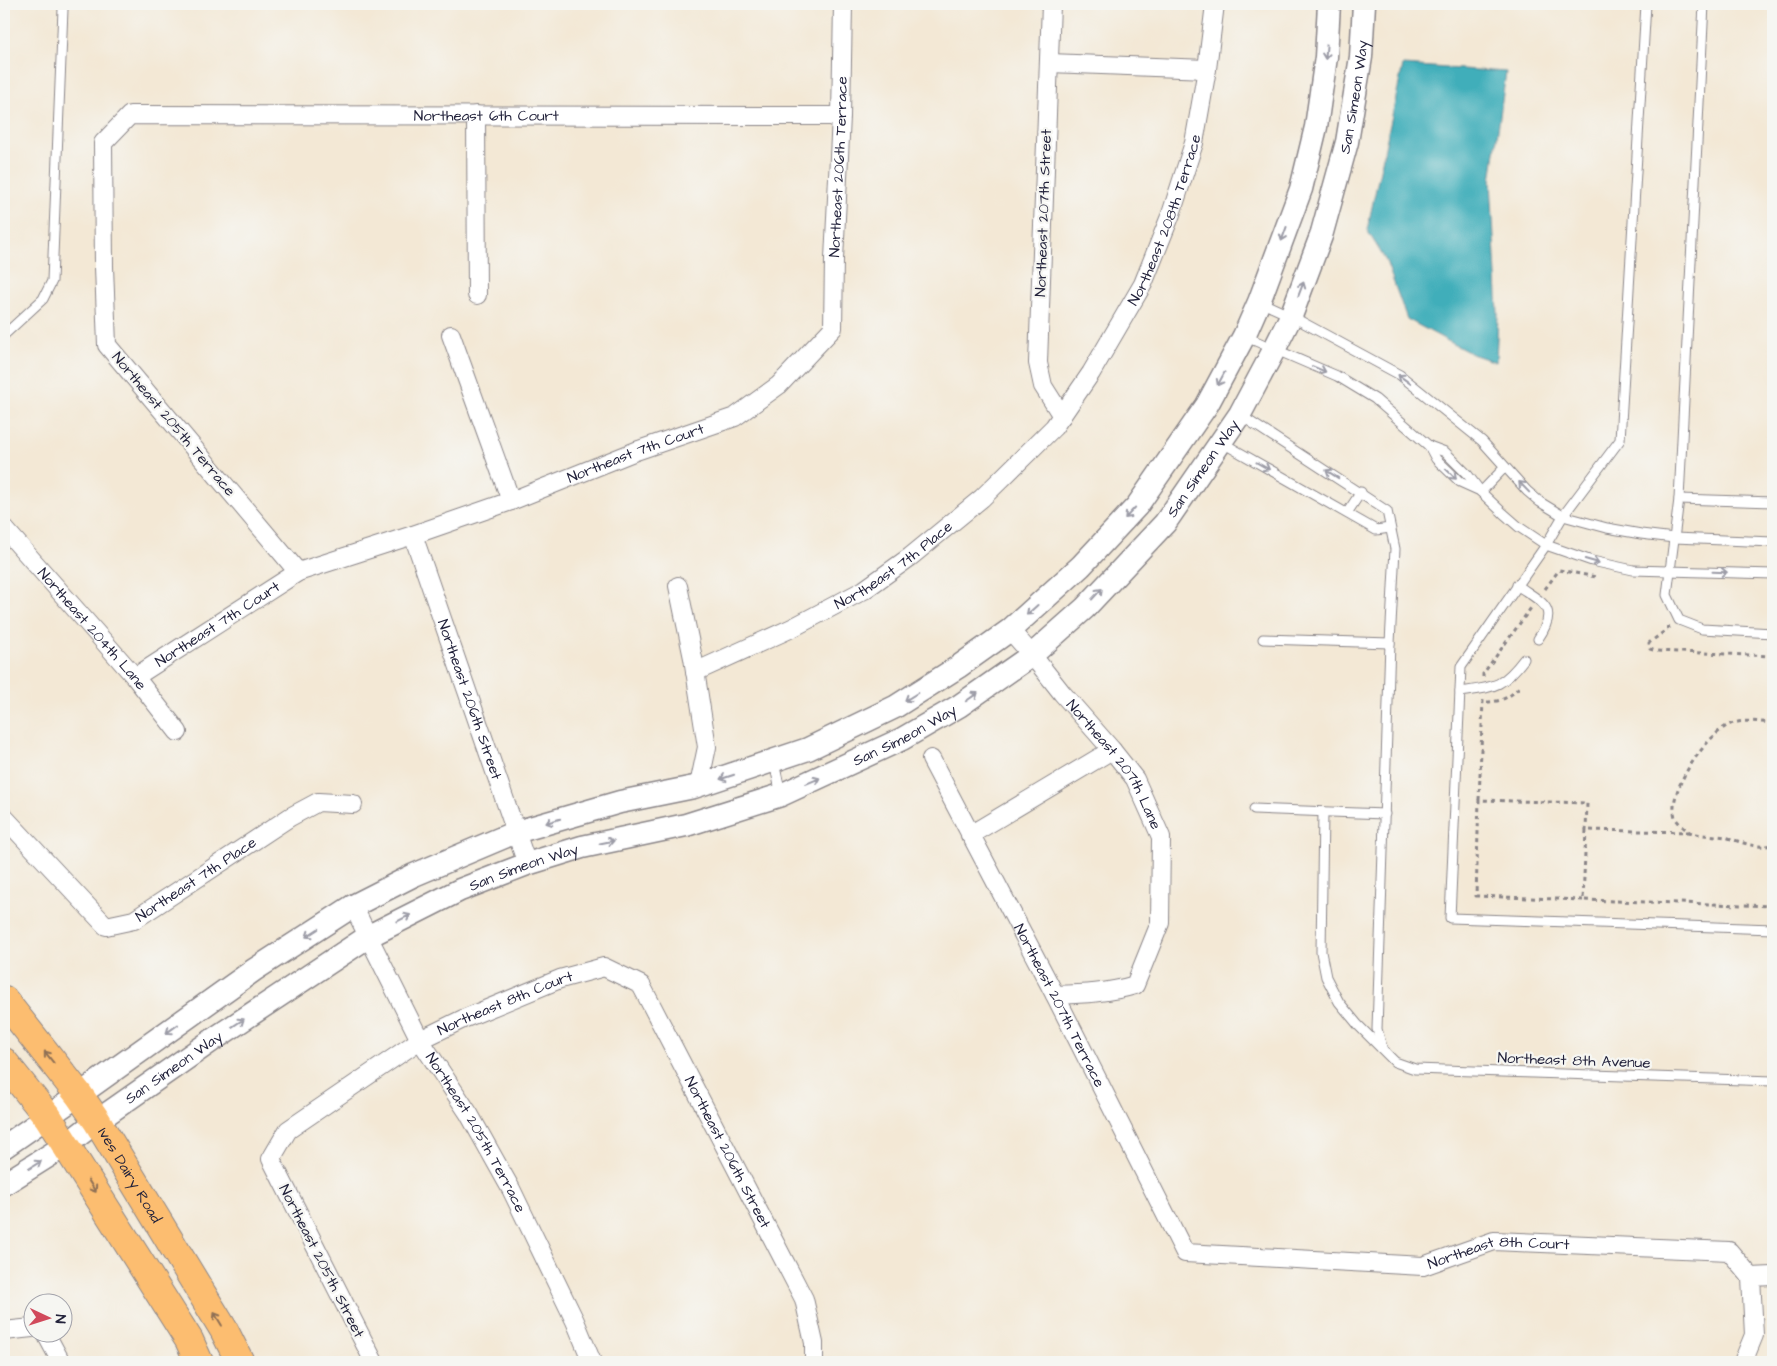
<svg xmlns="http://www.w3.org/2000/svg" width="1777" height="1366" font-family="'Architects Daughter',sans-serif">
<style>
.water{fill:#3faeba;stroke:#30687a}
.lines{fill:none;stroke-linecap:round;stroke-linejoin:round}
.service-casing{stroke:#8a8588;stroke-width:11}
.minor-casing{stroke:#8a8588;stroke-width:20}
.tertiary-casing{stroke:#8a8588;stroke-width:25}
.primary-casing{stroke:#8a8588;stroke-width:30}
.path{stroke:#8a8588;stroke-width:3;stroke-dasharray:4 4;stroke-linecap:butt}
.service{stroke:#fff;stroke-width:9}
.minor{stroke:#fff;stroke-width:18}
.tertiary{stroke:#fff;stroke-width:22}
.primary{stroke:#fcbd6f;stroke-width:28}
.oneway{stroke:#9c9ca7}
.oneway2{stroke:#8f7055}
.labels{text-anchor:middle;stroke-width:4.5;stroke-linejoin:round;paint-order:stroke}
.street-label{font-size:15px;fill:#22223b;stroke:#f6f6f2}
</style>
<rect width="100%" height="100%" fill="#f6f6f2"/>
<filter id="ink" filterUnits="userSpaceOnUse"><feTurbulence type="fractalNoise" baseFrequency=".02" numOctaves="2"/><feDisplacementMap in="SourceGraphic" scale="10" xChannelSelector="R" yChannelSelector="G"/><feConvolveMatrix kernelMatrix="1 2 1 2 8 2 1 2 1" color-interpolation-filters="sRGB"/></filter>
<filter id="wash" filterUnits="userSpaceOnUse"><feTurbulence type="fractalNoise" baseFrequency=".0096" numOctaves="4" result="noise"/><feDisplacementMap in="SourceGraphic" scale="20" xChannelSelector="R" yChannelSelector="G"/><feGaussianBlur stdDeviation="1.12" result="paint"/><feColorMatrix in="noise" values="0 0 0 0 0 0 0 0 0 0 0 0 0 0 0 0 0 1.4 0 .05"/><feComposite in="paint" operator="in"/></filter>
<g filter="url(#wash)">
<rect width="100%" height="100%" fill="#f3e8d5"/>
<polygon class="water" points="1403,65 1506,72 1491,181 1498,314 1496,362 1472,354 1407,319 1386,261 1367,230"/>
</g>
<g filter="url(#ink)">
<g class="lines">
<defs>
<g id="service">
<polyline points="1646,4 1620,440 1563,516 1546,545 1461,667 1450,918 1773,929"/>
<polyline points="1704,4 1679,499 1667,595 1679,620 1702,629 1773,633"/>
<polyline points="1260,302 1291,316 1400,375 1482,441 1527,491 1540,502 1563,516 1607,528 1641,534 1674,538 1773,542"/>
<polyline points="4,335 43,299 52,281 63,9 61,4"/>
<polyline points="1244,336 1337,376 1375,399 1429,446 1436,459 1460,482 1480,491"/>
<polyline points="1240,415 1387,511 1395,549 1390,643 1377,1029 1382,1047"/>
<polyline points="1221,442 1376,530 1390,528"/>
<polyline points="1429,446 1445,452 1468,475 1481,492 1503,513 1519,527 1546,545 1592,561 1633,570 1773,574"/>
<polyline points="1481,492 1505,467"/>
<polyline points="1679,499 1773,502"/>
<polyline points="1347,513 1361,492"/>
<path d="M1517,585C1542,603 1560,607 1538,639"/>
<polyline points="1263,639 1390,643"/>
<path d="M1460,692C1494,687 1502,688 1524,659"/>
<polyline points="774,762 781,795"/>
<polyline points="1254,809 1385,814"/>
<polyline points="1323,812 1321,952 1326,977 1339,1002 1358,1025 1395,1062 1415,1069 1773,1081"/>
</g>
<g id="minor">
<polyline points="1051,4 1038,363 1043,386 1062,416"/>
<polyline points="1049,63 1207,69"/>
<polyline points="476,115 477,295"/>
<polyline points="451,335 511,501"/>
<path id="s1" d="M4,528L135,677L178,732"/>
<path id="s2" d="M413,535L527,864"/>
<path id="s3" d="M298,572L107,345L104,267L103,143L130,115L841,116"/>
<polyline points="678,586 693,658 707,747 699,785"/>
<path id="s4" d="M1010,630L1032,655L1062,693L1112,750L1135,779L1161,837L1160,923L1135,985C1109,993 1082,994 1055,995"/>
<path id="s5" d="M695,672L792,628L864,590L910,557L982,498L1054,427L1091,373L1143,284L1171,214L1194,143L1207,69L1215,4"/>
<path id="s6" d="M135,677L298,572L413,535L511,501L636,451L735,417L779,385L833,328L834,259L841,116L843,4"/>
<path id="s7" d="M931,759L1055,995L1185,1253L1423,1266L1494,1241L1729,1251L1751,1277L1773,1276"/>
<path id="s8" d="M4,817L106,926L134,920L290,817L318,802L353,804"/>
<polyline points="970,835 1112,750"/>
<path id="s9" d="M353,906L420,1040L469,1114L511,1189L575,1321L592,1362"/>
<polyline points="4,1331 32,1328"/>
<polyline points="46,1334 61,1362"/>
<path id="s10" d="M374,1362L271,1159L288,1130L420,1040L463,1019L560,979L604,967L641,985L804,1299L814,1343V1362"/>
<polyline points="1743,1362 1754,1335 1751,1277"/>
</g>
<g id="tertiary">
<polyline points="4,1147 79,1095 254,970 353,906 414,875 516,832 620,802 694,787 808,749 895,707 958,667 1010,630 1081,566 1137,506 1207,405 1244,336 1259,302 1301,189 1316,127 1326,57 1329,4"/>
<path id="s11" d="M4,1184L66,1145L97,1121L214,1039L369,936L460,890L527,864L582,847L686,825L781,795L902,739L959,706L1032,655L1085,608L1165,523L1240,414L1274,350L1291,316L1321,236L1347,142L1361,57L1364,4"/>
</g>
<g id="primary">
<path id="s12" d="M4,1000L79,1095L97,1121L224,1330L240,1362"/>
<polyline points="4,1062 48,1117 189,1340 199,1362"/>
</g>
</defs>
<use href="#service" class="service-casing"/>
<use href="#minor" class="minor-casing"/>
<use href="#tertiary" class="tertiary-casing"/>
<use href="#primary" class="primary-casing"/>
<g class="path">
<polyline points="1545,589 1559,570 1596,577"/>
<polyline points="1670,627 1649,643 1650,649 1656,651 1773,656"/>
<polyline points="1483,677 1483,674 1531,608"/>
<path d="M1487,702C1500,702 1511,697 1519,687"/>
<path d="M1773,723C1758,722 1738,718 1725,727C1704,740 1667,791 1675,817C1677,822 1684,828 1688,831C1695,836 1715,835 1725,837C1742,842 1755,849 1773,845"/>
<polyline points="1479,800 1483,700"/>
<polyline points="1690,832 1586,830 1583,900 1773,906"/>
<polyline points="1583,900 1476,896 1479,800 1587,803 1586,830"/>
</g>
<use href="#service" class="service"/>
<use href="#minor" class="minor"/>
<use href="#tertiary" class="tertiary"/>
<use href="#primary" class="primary"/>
</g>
<defs><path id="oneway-shaft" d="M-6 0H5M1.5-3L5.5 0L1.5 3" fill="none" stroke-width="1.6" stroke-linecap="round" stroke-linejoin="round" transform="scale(1.25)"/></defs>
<g class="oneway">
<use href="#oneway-shaft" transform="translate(1326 52) rotate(95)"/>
<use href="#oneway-shaft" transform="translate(1284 234) rotate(110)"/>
<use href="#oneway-shaft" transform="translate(1301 289) rotate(-69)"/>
<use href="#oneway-shaft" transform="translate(1319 369) rotate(23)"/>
<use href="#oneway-shaft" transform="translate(1221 379) rotate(118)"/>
<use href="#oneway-shaft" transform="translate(1404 379) rotate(-144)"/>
<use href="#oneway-shaft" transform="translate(1263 466) rotate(29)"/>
<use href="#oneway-shaft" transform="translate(1332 474) rotate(-147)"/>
<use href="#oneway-shaft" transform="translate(1451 474) rotate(44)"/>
<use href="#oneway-shaft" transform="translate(1524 487) rotate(-134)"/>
<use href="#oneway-shaft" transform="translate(1130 513) rotate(133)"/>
<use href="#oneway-shaft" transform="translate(1592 561) rotate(16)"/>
<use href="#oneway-shaft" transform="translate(1720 572) rotate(2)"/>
<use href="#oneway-shaft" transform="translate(1097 594) rotate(-47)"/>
<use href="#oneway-shaft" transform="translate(1032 610) rotate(138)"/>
<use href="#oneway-shaft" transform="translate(911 697) rotate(148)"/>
<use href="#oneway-shaft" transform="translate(972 697) rotate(-35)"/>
<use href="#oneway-shaft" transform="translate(727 777) rotate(162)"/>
<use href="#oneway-shaft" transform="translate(813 781) rotate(-23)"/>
<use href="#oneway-shaft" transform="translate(553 821) rotate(163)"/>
<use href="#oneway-shaft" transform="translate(607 842) rotate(-12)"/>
<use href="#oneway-shaft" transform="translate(404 918) rotate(-27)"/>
<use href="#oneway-shaft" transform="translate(312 933) rotate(147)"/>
<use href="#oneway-shaft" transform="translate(238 1023) rotate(-34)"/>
<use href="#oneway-shaft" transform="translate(172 1029) rotate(144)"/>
<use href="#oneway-shaft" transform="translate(35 1165) rotate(-32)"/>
</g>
<g class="oneway2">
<use href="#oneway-shaft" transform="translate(49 1057) rotate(-128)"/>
<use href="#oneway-shaft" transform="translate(92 1186) rotate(58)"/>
<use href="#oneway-shaft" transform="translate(218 1319) rotate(-121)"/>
</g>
</g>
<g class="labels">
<g class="street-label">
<text dy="5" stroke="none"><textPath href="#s11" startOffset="1826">San Simeon Way</textPath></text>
<text dy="5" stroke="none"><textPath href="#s3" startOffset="894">Northeast 6th Court</textPath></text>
<text dy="5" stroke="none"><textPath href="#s6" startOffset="952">Northeast 206th Terrace</textPath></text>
<text transform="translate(1043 213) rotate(-88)" y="5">Northeast 207th Street</text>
<text dy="5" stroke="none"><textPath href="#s5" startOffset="675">Northeast 208th Terrace</textPath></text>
<text transform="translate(174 424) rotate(50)" y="5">Northeast 205th Terrace</text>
<text dy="5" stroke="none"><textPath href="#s6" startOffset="552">Northeast 7th Court</textPath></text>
<text dy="5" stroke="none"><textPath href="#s11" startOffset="1421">San Simeon Way</textPath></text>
<text dy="5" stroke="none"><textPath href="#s5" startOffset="226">Northeast 7th Place</textPath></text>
<text dy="5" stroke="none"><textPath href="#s6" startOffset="98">Northeast 7th Court</textPath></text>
<text dy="5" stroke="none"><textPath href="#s1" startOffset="134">Northeast 204th Lane</textPath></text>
<text dy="5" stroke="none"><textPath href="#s2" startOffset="174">Northeast 206th Street</textPath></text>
<text dy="5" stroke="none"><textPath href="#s11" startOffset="1016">San Simeon Way</textPath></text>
<text dy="5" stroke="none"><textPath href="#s4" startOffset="171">Northeast 207th Lane</textPath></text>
<text dy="5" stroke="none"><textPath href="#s11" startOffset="611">San Simeon Way</textPath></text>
<text dy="5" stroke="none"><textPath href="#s8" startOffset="252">Northeast 7th Place</textPath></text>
<text dy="5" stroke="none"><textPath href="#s10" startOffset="514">Northeast 8th Court</textPath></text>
<text dy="5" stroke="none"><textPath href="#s7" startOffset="278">Northeast 207th Terrace</textPath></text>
<text transform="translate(1574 1060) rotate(2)" y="5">Northeast 8th Avenue</text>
<text dy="5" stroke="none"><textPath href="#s11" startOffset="206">San Simeon Way</textPath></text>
<text dy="5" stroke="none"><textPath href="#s9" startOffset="258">Northeast 205th Terrace</textPath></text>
<text dy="5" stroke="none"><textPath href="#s10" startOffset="849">Northeast 206th Street</textPath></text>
<text dy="5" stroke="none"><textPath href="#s12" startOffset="216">Ives Dairy Road</textPath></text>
<text dy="5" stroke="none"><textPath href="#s7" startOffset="872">Northeast 8th Court</textPath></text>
<text transform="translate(322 1261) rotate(63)" y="5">Northeast 205th Street</text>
</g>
</g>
<rect width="1777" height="1366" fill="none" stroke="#f6f6f2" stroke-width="20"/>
<g transform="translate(48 1318) rotate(94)"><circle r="24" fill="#f6f6f2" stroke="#a1a1a9"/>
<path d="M0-4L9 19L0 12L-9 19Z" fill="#d1495b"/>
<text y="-8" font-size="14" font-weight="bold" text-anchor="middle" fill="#22223b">N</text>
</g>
</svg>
